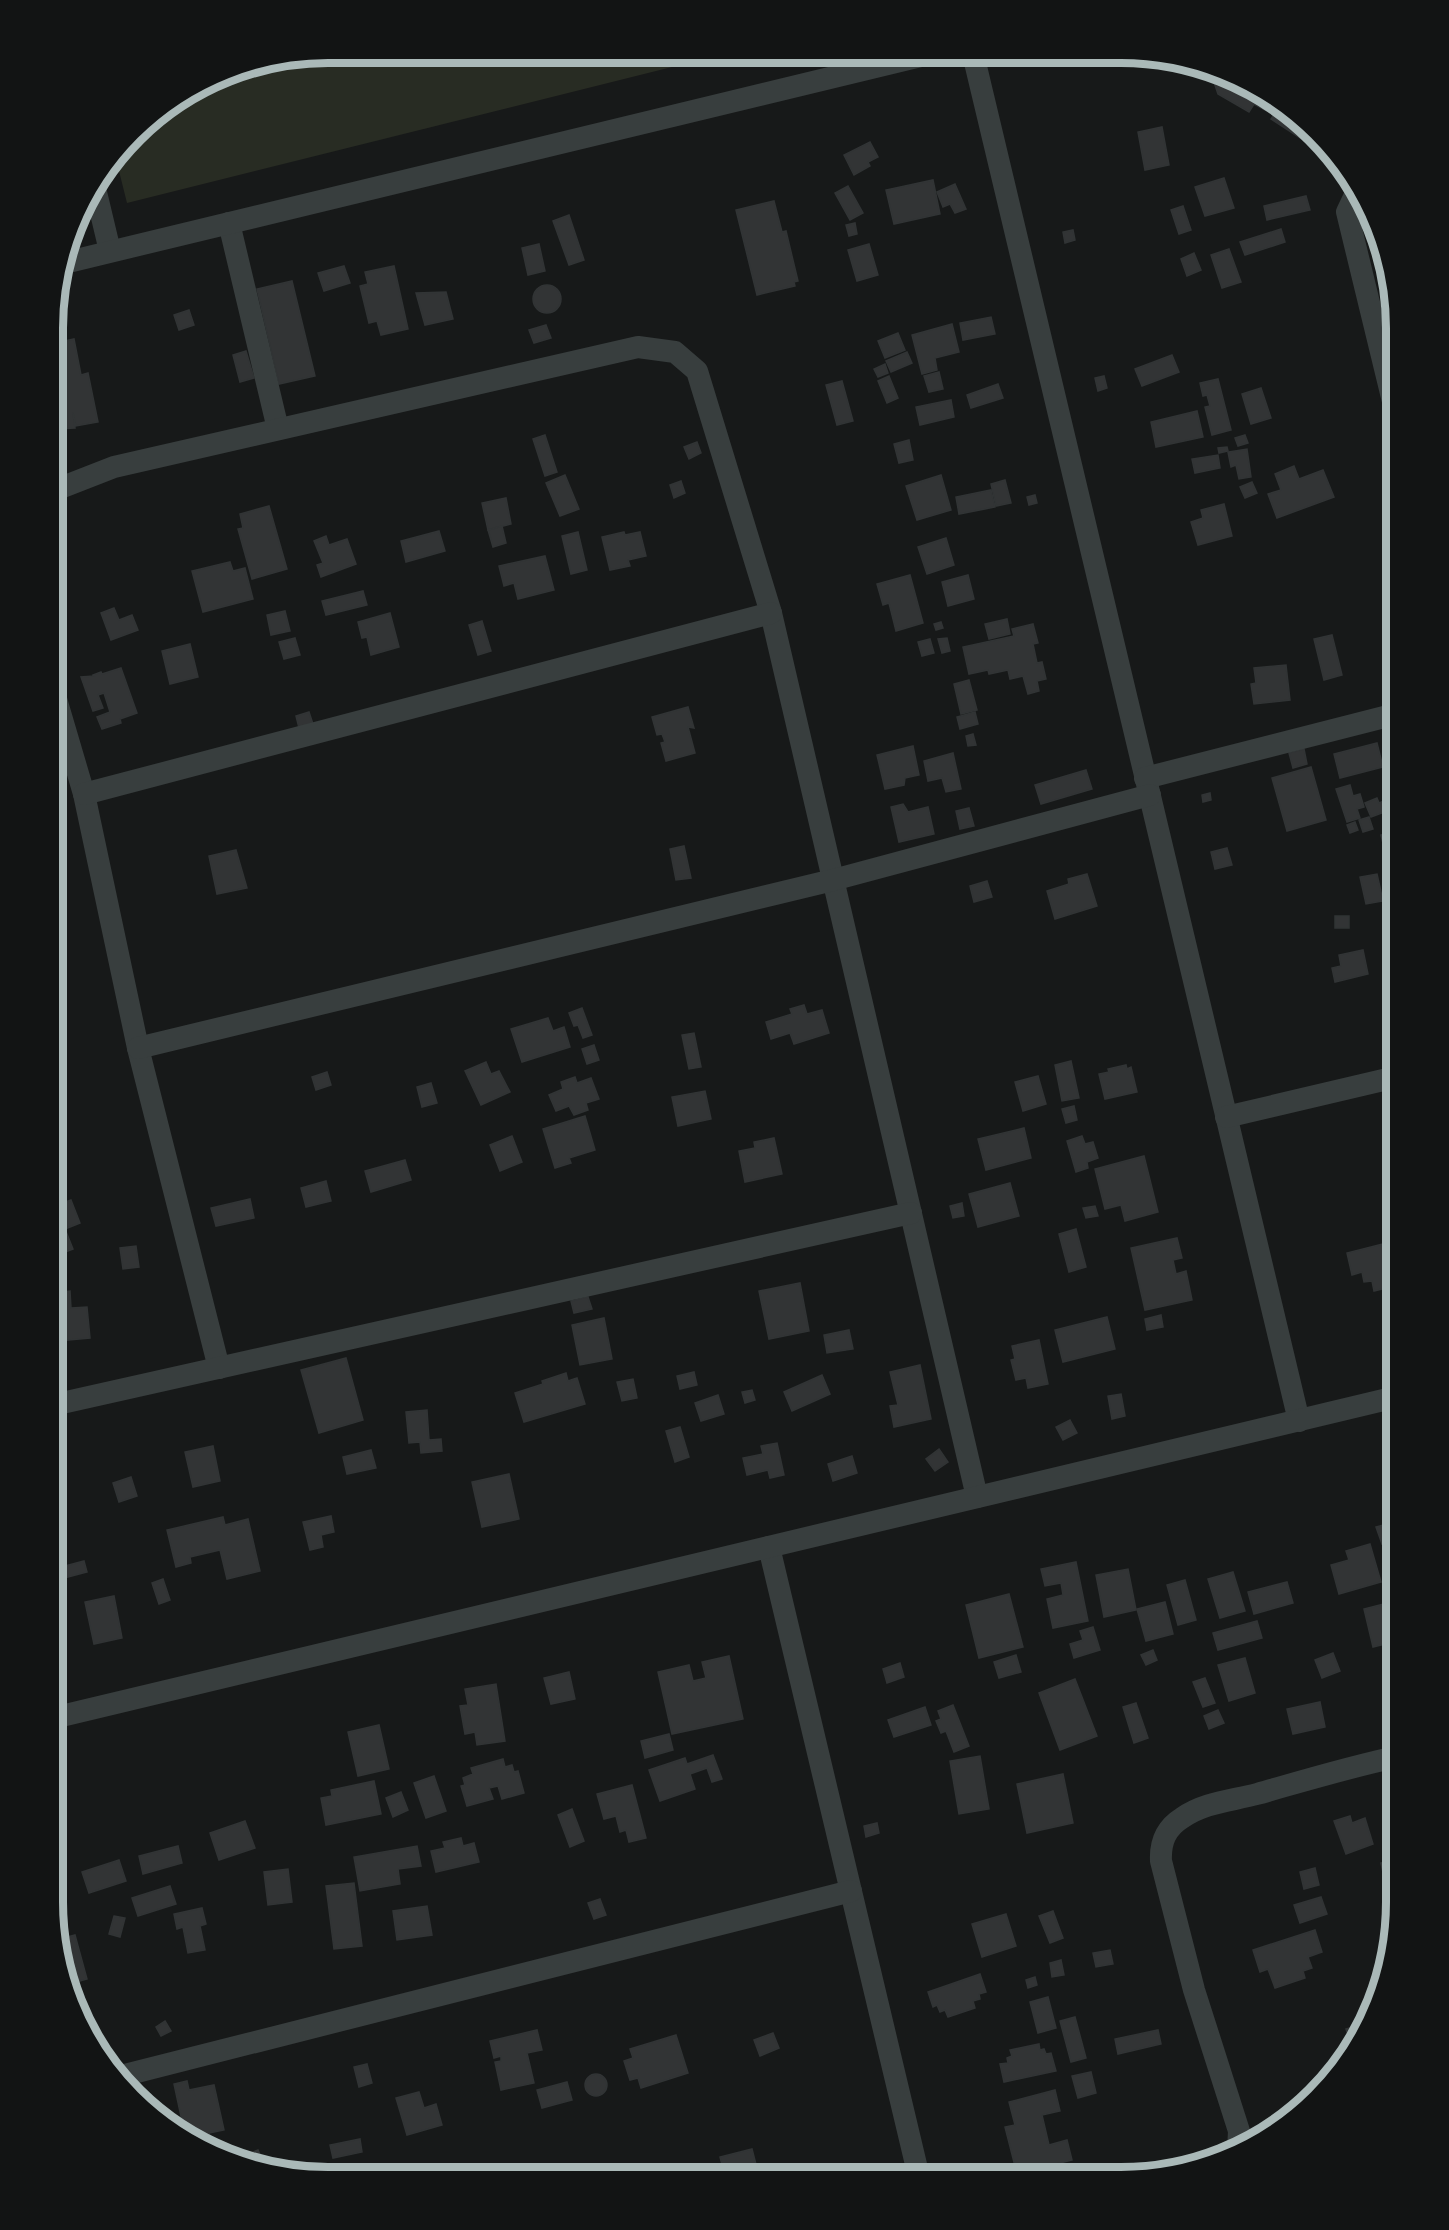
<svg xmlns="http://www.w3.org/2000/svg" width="1449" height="2230" font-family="Poppins,sans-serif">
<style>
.green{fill:#282c23}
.building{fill:#323435;stroke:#313435;stroke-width:1.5}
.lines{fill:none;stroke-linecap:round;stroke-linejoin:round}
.minor{stroke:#383e3e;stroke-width:22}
.rim{fill:none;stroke:#aab9b8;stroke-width:8}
</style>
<rect width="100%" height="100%" fill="#171919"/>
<polygon class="green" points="328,53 724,54 127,203 116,159 146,121 223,73"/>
<g class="building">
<polygon points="1218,71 1226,73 1271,99 1265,110 1254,104 1249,112 1218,94 1213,79"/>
<polygon points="1280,105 1292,113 1306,127 1300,138 1271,119"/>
<polygon points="1162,127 1169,165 1145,170 1138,132"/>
<polygon points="870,142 878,157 868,162 870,166 854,175 844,155"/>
<polygon points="1224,178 1234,208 1205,216 1195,187"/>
<polygon points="933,180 940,214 894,224 886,190"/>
<polygon points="955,184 966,209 955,213 950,204 943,207 937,192"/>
<polygon points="848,186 863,213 850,220 835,193"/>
<polygon points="1306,196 1310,210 1267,220 1264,206"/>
<polygon points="774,201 782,232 786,231 798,281 794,282 795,286 757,295 736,210"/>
<polygon points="1183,206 1191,230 1179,234 1171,210"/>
<polygon points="569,215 584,260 569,265 553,221"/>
<polygon points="855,223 857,234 849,236 846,225"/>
<polygon points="1281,229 1285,242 1245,255 1240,242"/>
<polygon points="1073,230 1075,240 1065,243 1063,232"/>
<polygon points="539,244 545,271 528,275 522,248"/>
<polygon points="869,244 878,275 857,281 848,250"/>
<polygon points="1229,249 1241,282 1222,288 1211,255"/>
<polygon points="1194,253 1201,270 1187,276 1181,259"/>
<polygon points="344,266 350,283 324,291 318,273"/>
<polygon points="394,266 408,329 381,335 377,321 369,323 360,286 368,284 365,272"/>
<polygon points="292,281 315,376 279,384 257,289"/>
<circle cx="547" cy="299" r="14"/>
<polygon points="446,292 453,319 425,325 416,293"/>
<polygon points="189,310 194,325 179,330 174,315"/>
<polygon points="991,317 995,334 963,340 960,323"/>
<polygon points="952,324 959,352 935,358 937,370 922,374 912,335"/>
<polygon points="546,325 551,338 534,343 529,330"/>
<polygon points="898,333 905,350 885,358 878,341"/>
<polygon points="74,339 81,375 88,373 98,422 76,426 73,413 75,428 55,429 55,375 62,374 56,352 59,351 58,345 61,345 60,342"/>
<polygon points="246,351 254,378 240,382 233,355"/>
<polygon points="907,352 912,363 891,372 886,361"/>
<polygon points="1172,355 1179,372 1142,386 1135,369"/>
<polygon points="885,364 888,373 878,377 874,369"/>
<polygon points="939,372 943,389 929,392 924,376"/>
<polygon points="889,376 898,398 887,403 878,381"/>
<polygon points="1104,376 1107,388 1098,391 1095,378"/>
<polygon points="1218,379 1231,430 1212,435 1205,407 1210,406 1207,395 1203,396 1200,383"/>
<polygon points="842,381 853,421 837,425 826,385"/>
<polygon points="998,384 1003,398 971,408 967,395"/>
<polygon points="1261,388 1271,418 1251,424 1242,394"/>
<polygon points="951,400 954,417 920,425 916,407"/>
<polygon points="1197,411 1203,437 1156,447 1151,422"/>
<polygon points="545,435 557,472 545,476 533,439"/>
<polygon points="1245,435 1248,443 1238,446 1235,438"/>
<polygon points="909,440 913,460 899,463 894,444"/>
<polygon points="697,442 701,453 689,459 684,447"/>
<polygon points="1227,447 1228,451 1219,453 1218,448"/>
<polygon points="1247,449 1251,477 1239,479 1236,465 1231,467 1228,452"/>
<polygon points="1218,455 1220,468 1195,473 1192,459"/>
<polygon points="1294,466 1299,479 1323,470 1334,497 1277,518 1268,494 1281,490 1275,474"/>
<polygon points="565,475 579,509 560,516 546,483"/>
<polygon points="941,475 951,510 917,520 906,486"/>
<polygon points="1005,480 1011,503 996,506 991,484"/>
<polygon points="681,481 685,493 674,498 670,485"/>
<polygon points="1252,482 1257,493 1245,498 1240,487"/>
<polygon points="991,490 995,507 959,514 956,497"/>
<polygon points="1035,495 1037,503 1029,505 1027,497"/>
<polygon points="506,498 511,524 488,530 482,503"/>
<polygon points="1224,504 1232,536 1198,545 1191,522 1203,518 1201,510"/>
<polygon points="269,506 287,569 252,579 238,529 243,528 240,514"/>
<polygon points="502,526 506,543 493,547 488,530"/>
<polygon points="439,531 445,551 406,562 401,541"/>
<polygon points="578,532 587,570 571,574 562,536"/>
<polygon points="624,532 625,535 640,532 646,556 628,560 630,566 610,570 602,537"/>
<polygon points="326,536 329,545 347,539 356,564 321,577 317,565 323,563 314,541"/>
<polygon points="946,538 954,565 927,574 918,547"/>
<polygon points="545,556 554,590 518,599 514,583 504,586 499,566"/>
<polygon points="230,562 233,571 245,568 253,599 203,612 192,571"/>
<polygon points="910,575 923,623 896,631 889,603 883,605 877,584"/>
<polygon points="968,575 974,599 948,606 942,582"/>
<polygon points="363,591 367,605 326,615 322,601"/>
<polygon points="114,608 119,620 132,615 138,630 111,640 101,613"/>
<polygon points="285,611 290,631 271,635 267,615"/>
<polygon points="390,613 399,647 371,655 367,637 362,638 358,622"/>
<polygon points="1007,619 1010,634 989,639 985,624"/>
<polygon points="482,621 491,651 478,655 469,625"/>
<polygon points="941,622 943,628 936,630 934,624"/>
<polygon points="1033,624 1038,643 1033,644 1037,663 1042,662 1046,679 1037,681 1039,691 1028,694 1023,676 1010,679 1008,670 989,674 988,670 969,674 963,647 1014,636 1012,629"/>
<polygon points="1332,635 1342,675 1324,680 1314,639"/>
<polygon points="295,638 300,655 284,659 279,642"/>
<polygon points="947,638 950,651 942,653 938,639"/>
<polygon points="930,639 934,653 922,656 918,642"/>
<polygon points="190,644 198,677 170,684 162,651"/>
<polygon points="1286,665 1290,700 1254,704 1251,684 1256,683 1254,668"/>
<polygon points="121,668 137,713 120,719 121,723 102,729 97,717 110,712 104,693 98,695 103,708 93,711 81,677 94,676 93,675 101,672 102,674"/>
<polygon points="969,680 977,710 961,714 954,684"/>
<polygon points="688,707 694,728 688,727 695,753 666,761 661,743 665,742 662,734 657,735 652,717"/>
<polygon points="309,712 314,727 300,732 296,716"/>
<polygon points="975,712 978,724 960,729 957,717"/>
<polygon points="973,734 976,745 968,746 966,736"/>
<polygon points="1377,743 1383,767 1340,778 1334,754"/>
<polygon points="913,746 919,775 905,778 904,785 885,789 877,755"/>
<polygon points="1304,749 1307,764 1293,768 1289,753"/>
<polygon points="953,753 961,789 946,792 942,778 928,781 924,761"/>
<polygon points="1311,767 1326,820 1287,831 1272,778"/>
<polygon points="1086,770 1092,789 1041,804 1035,785"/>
<polygon points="1350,785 1353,796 1360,794 1364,807 1357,809 1360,818 1347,822 1336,789"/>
<polygon points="1210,793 1211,800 1203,802 1202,795"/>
<polygon points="1377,798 1379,803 1384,801 1387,811 1371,817 1365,803"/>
<polygon points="903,804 908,812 928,807 934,834 899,842 891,807"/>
<polygon points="969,808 974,826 960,829 956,811"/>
<polygon points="1369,817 1373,829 1363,832 1359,820"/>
<polygon points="1355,822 1358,830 1350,833 1347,825"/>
<polygon points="1396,831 1396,849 1385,852 1381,835"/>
<polygon points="684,846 691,878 676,880 670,849"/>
<polygon points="1227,848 1232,865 1215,869 1211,852"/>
<polygon points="236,850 247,888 217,894 209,856"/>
<polygon points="1396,864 1396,916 1383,868"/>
<polygon points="1087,874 1097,906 1055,919 1047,891 1069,884 1068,879"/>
<polygon points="1377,874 1383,901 1366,904 1360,877"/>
<polygon points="987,881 992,897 974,902 970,886"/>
<rect x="1335" y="916" width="14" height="12"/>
<polygon points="1363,950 1368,974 1335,982 1332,968 1341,966 1339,955"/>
<polygon points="804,1005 807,1014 822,1010 829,1033 794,1044 790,1033 771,1039 766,1022 792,1014 790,1009"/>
<polygon points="582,1008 592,1035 583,1038 578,1025 574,1026 569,1013"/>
<polygon points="548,1018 553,1031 564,1027 570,1047 522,1062 511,1029"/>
<polygon points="694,1033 701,1067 689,1069 682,1035"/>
<polygon points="594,1045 599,1060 587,1064 582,1049"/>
<polygon points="1071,1061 1079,1098 1062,1101 1055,1065"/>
<polygon points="486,1062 491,1074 499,1071 510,1092 481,1105 465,1071"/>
<polygon points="1126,1065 1127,1069 1131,1067 1137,1092 1105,1099 1099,1074 1109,1072 1108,1069"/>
<polygon points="327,1072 331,1085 316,1090 312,1077"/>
<polygon points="1038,1076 1046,1104 1023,1111 1015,1082"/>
<polygon points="575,1077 577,1083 591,1078 599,1099 586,1103 588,1110 574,1115 569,1106 556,1111 549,1095 563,1089 561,1082"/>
<polygon points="431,1083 437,1103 422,1107 417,1087"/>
<polygon points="705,1091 711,1119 678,1126 672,1097"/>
<polygon points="1074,1106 1077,1120 1066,1123 1062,1109"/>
<polygon points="585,1116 595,1150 569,1158 571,1163 555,1168 543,1129"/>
<polygon points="1024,1128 1031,1158 986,1170 978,1139"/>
<polygon points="512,1136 522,1162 500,1171 490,1145"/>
<polygon points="1082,1136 1085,1144 1093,1142 1098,1158 1087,1162 1088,1168 1076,1172 1067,1141"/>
<polygon points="774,1138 782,1174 745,1182 739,1151 755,1148 754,1142"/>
<polygon points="1144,1156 1158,1212 1125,1221 1121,1205 1105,1209 1095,1169"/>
<polygon points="405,1160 411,1180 371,1192 365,1171"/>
<polygon points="326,1181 331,1201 306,1207 301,1188"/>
<polygon points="1010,1183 1019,1216 978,1227 969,1194"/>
<polygon points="250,1199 254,1218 216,1226 211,1208"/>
<polygon points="71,1200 80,1223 65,1229 73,1249 60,1254 53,1238 54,1206"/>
<polygon points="962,1203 964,1216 953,1218 950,1206"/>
<polygon points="1095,1206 1098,1216 1086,1218 1083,1208"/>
<polygon points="1076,1229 1086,1267 1069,1272 1059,1234"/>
<polygon points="1177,1238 1182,1258 1173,1260 1176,1274 1186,1271 1192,1300 1145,1310 1131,1248"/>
<polygon points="1383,1244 1386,1256 1396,1254 1396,1298 1394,1286 1374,1291 1372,1281 1364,1282 1362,1272 1352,1275 1347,1253"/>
<polygon points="136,1246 139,1267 123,1269 120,1248"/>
<polygon points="800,1283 809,1331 769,1339 759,1291"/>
<polygon points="70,1291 71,1308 87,1307 90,1338 58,1341 53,1293"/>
<polygon points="588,1297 592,1309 574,1313 571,1301"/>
<polygon points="1161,1315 1163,1327 1147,1330 1145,1319"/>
<polygon points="1107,1317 1115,1349 1063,1362 1055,1330"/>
<polygon points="604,1318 612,1359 580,1365 572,1325"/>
<polygon points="849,1330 853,1349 827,1353 824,1335"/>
<polygon points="1039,1340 1048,1384 1028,1388 1026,1378 1016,1380 1011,1360 1015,1359 1012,1346"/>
<polygon points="346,1358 363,1420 319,1433 301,1370"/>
<polygon points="920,1365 931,1419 894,1427 890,1406 898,1405 890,1372"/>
<polygon points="694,1372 697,1385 680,1389 677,1376"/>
<polygon points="566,1373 568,1381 577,1378 585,1404 524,1422 515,1393 543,1384 542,1381"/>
<polygon points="822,1375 830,1394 792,1411 784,1392"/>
<polygon points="633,1379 637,1398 622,1401 617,1382"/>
<polygon points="752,1390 755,1400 745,1403 742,1392"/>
<polygon points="1121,1394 1125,1416 1112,1419 1108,1396"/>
<polygon points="718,1395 724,1414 701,1421 695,1403"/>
<polygon points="427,1410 429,1440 441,1439 442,1451 421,1453 420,1442 409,1443 406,1412"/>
<polygon points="1070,1420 1077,1433 1063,1440 1056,1427"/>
<polygon points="680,1427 689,1457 675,1462 666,1431"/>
<polygon points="777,1443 784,1475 770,1478 768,1470 747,1475 743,1458 763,1454 761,1446"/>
<polygon points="213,1446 220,1481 193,1487 185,1452"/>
<polygon points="939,1449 948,1462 935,1471 926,1459"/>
<polygon points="371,1450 376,1468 347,1474 343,1457"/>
<polygon points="852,1456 857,1473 833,1481 828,1464"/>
<polygon points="509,1474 519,1519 482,1527 472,1482"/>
<polygon points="131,1477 137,1496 119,1502 113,1483"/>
<polygon points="331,1516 334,1532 321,1535 323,1547 310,1550 303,1522"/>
<polygon points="223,1517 225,1525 248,1519 260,1571 227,1579 220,1550 190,1557 191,1563 176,1567 167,1530"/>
<polygon points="1391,1523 1396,1540 1382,1544 1376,1527"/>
<polygon points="1370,1544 1381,1582 1339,1594 1331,1565 1349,1560 1346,1551"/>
<polygon points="84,1561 87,1572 64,1578 61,1567"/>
<polygon points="1076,1562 1088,1621 1053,1628 1047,1599 1063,1595 1061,1583 1045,1586 1041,1569"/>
<polygon points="1128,1569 1136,1610 1104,1617 1096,1575"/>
<polygon points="1233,1572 1245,1611 1220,1618 1208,1579"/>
<polygon points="163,1579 170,1600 159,1604 152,1583"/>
<polygon points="1185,1580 1196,1620 1178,1625 1167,1585"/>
<polygon points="1287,1582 1293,1603 1254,1614 1248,1592"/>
<polygon points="1009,1594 1023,1647 979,1658 966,1605"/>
<polygon points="114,1596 122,1638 94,1644 85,1602"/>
<polygon points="1165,1602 1173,1634 1146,1641 1137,1609"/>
<polygon points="1384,1604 1393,1642 1373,1647 1364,1609"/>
<polygon points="1257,1621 1262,1638 1218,1650 1213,1633"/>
<polygon points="1093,1627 1100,1650 1074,1658 1070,1644 1083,1640 1080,1631"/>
<polygon points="1153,1650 1157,1660 1146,1665 1141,1655"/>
<polygon points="1333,1653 1340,1671 1322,1678 1315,1660"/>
<polygon points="1016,1655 1021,1672 999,1678 994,1662"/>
<polygon points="729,1656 743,1719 672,1734 658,1672 689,1665 693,1681 706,1678 702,1662"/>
<polygon points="1245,1658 1255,1693 1229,1701 1218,1665"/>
<polygon points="900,1663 904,1677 887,1683 883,1669"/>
<polygon points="569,1672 575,1699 551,1704 544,1678"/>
<polygon points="1396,1675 1396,1699 1391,1700 1385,1678"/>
<polygon points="1205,1678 1215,1703 1203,1707 1193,1682"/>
<polygon points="1075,1679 1097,1736 1060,1750 1039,1693"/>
<polygon points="496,1684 505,1741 477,1745 475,1732 465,1734 460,1706 468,1705 465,1689"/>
<polygon points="1320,1702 1325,1727 1293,1734 1287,1709"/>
<polygon points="1136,1703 1148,1738 1134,1743 1123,1707"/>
<polygon points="953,1705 969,1746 954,1752 946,1731 941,1733 936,1721 941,1719 938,1711"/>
<polygon points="925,1707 931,1725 894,1737 888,1720"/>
<polygon points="1218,1710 1224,1723 1209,1729 1204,1716"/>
<polygon points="379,1725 389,1769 358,1776 348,1732"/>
<polygon points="669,1734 673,1750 645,1758 641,1741"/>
<polygon points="713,1755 722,1779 712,1782 707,1768 690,1774 695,1789 660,1801 649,1770 685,1758 687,1764"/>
<polygon points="980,1756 989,1809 959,1814 950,1761"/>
<polygon points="503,1759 505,1767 512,1765 514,1772 518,1771 524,1793 502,1799 498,1786 489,1788 493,1799 467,1806 461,1786 465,1785 463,1778 473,1774 471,1768"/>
<polygon points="1063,1774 1073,1823 1027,1833 1017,1784"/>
<polygon points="434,1776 446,1811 426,1818 414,1783"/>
<polygon points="374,1781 381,1814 326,1825 321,1798 332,1796 331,1790"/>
<polygon points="632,1785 646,1838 629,1842 626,1830 620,1832 616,1816 604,1819 597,1794"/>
<polygon points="401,1792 408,1810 393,1817 386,1798"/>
<polygon points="572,1809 584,1841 570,1847 558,1815"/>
<polygon points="1350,1816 1352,1823 1365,1818 1373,1844 1346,1854 1334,1821"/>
<polygon points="245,1821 255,1848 219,1860 210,1833"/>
<polygon points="877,1823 879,1833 866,1837 864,1826"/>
<polygon points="461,1838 463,1846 474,1843 479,1862 436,1872 431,1851 445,1848 443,1842"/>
<polygon points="178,1846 182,1863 143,1874 139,1856"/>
<polygon points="417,1846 421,1866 398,1869 400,1884 360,1891 354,1857"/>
<polygon points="1396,1859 1396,1879 1385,1882 1381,1863"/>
<polygon points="119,1860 126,1881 89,1893 82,1872"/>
<polygon points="1315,1868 1319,1885 1304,1889 1300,1872"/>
<polygon points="288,1869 292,1902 268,1905 264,1872"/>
<polygon points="354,1883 362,1946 334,1949 326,1886"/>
<polygon points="170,1886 176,1904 138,1916 132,1898"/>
<polygon points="1321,1897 1327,1914 1300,1923 1294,1905"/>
<polygon points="600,1899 606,1915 594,1919 588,1903"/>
<polygon points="427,1906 432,1935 397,1940 393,1911"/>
<polygon points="202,1908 206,1924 200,1926 205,1950 188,1953 183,1927 177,1929 174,1914"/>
<polygon points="1053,1911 1063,1938 1050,1943 1039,1916"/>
<polygon points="1006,1914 1016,1946 982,1957 972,1924"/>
<polygon points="114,1916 125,1918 120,1937 109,1934"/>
<polygon points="1315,1930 1322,1952 1308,1957 1312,1968 1303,1971 1305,1978 1275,1988 1268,1969 1260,1972 1253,1950"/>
<polygon points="75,1935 87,1979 69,1984 60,1939"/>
<polygon points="1110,1950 1113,1964 1096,1967 1093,1953"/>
<polygon points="1061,1960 1064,1975 1052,1977 1050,1963"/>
<polygon points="980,1974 986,1992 979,1994 980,1999 973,2001 975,2008 948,2017 945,2010 940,2012 937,2005 933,2007 928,1992"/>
<polygon points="1035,1977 1037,1985 1028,1988 1026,1980"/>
<polygon points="1048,1997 1056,2028 1038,2033 1030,2002"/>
<polygon points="1075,2017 1086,2058 1071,2062 1060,2021"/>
<polygon points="165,2021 171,2031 161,2036 156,2027"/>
<polygon points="1364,2024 1352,2048 1346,2029"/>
<polygon points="537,2030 542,2050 527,2053 534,2083 501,2090 495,2062 501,2061 501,2056 494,2058 490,2041"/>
<polygon points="1158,2030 1161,2044 1118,2054 1115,2039"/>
<polygon points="773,2033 779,2048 760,2056 754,2040"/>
<polygon points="676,2035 688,2073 641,2088 638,2078 630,2080 624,2061 633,2058 630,2049"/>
<polygon points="1039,2044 1040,2050 1044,2049 1046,2054 1051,2053 1056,2071 1004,2082 1000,2064 1008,2063 1007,2058 1012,2056 1010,2050"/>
<polygon points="367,2064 372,2083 359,2087 354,2067"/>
<polygon points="1091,2072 1096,2093 1078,2098 1072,2076"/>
<circle cx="596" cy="2085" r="11"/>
<polygon points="187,2081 189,2090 214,2085 224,2130 209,2133 211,2139 197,2142 175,2130 174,2123 182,2121 174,2084"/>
<polygon points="567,2082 572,2100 542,2108 537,2090"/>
<polygon points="1055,2090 1060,2111 1042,2115 1049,2145 1067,2140 1072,2160 1017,2174 1005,2127 1015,2125 1009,2102"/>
<polygon points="419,2092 424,2108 436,2104 442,2125 407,2135 396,2098"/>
<polygon points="360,2139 362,2152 333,2158 330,2145"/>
<polygon points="752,2149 759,2176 725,2176 720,2157"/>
<polygon points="258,2150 266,2168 234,2160"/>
</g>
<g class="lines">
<g class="minor">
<polyline points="973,54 1299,1421"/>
<polyline points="95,188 110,251"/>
<polyline points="1357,191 1347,212 1396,414"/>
<polyline points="229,223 278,429"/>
<polyline points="64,263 929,54"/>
<polyline points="55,490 114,467 638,347 675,352 697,371 771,613 977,1497"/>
<polyline points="54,692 84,794 138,1048 219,1368"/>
<polyline points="1145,778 1396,714"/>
<polyline points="84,794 771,613"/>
<polyline points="138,1048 833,880 1150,795"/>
<polyline points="1226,1117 1396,1077"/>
<polyline points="53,1405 911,1213"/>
<polyline points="769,1547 919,2177"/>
<polyline points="53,1718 1396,1397"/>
<polyline points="117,2077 851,1891"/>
<path d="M1238,2150L1239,2131L1194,1990L1161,1861C1160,1842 1166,1828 1182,1818C1205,1802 1231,1801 1257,1794C1303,1781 1349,1767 1396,1757"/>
</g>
</g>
<path d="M0 0H1449V2230H0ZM328 63H1121A265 265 0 0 1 1386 328V1902A265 265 0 0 1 1121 2167H328A265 265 0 0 1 63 1902V328A265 265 0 0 1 328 63Z" fill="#121414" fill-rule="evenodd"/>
<path class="rim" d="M328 63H1121A265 265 0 0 1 1386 328V1902A265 265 0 0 1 1121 2167H328A265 265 0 0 1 63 1902V328A265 265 0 0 1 328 63Z"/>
</svg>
